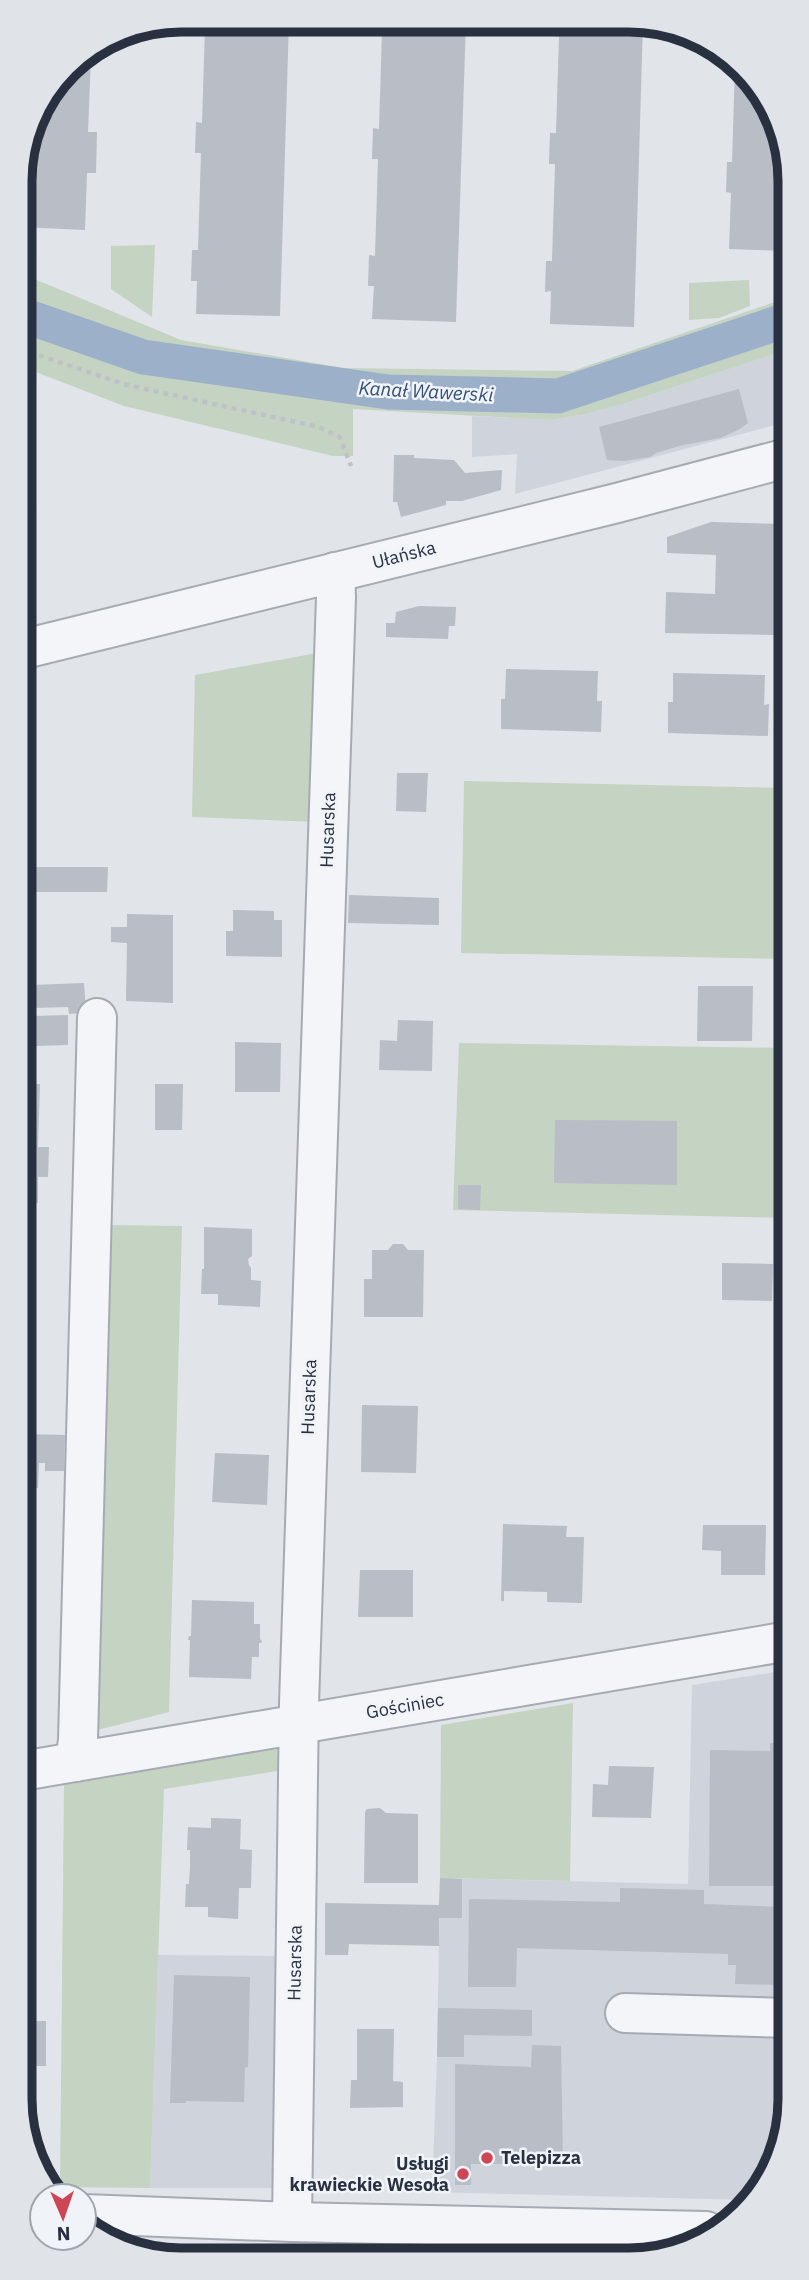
<svg xmlns="http://www.w3.org/2000/svg" width="809" height="2280" font-family="'IBM Plex Sans',sans-serif">
<style>
.built{fill:#cfd3db}
.green{fill:#c5d3c2}
.lines{fill:none;stroke-linecap:round;stroke-linejoin:round}
.canal{stroke:#9cb0c9;stroke-width:35}
.building{fill:#b8bdc6}
.minor-casing{stroke:#a6abb3;stroke-width:42}
.path{stroke:#bec2c8;stroke-width:4.5;stroke-dasharray:5 5;stroke-linecap:butt}
.minor{stroke:#f3f5f8;stroke-width:38}
.poi-dot{fill:#ce4655;stroke:#f0f3f7;stroke-width:2.5}
.labels{text-anchor:middle;stroke-width:5;stroke-linejoin:round;paint-order:stroke}
.street-label{font-size:18px;fill:#293141;stroke:#f0f3f7}
.poi-label{font-size:18px;font-weight:bold;fill:#293141;stroke:#f0f3f7;text-anchor:start}
.water-label{font-size:19px;font-style:italic;fill:#334e75;stroke:#f0f3f7}
.rim{fill:none;stroke:#293141;stroke-width:9}
</style>
<rect width="100%" height="100%" fill="#e1e4e9"/>
<g class="built">
<polygon points="787,350 787,422 515,494 517,454 472,457 472,416 550,420 586,414 623,404"/>
<polygon points="789,1670 789,2008 616,2002 604,2012 617,2025 789,2032 789,2109 752,2200 432,2192 437,2057 440,1878 688,1884 692,1685"/>
<polygon points="158,1955 286,1956 279,2188 150,2188"/>
</g>
<g class="green">
<polygon points="155,245 152,317 111,289 111,246"/>
<polygon points="20,273 181,340 343,368 572,371 787,298 787,350 623,404 586,414 550,420 353,409 353,456 333,456 124,406 20,366"/>
<polygon points="749,280 750,306 719,318 689,320 689,283"/>
<polygon points="323,652 317,822 192,817 195,675"/>
<polygon points="464,781 787,788 788,959 461,953"/>
<polygon points="459,1043 788,1048 788,1218 453,1210"/>
<polygon points="107,1225 182,1226 169,1712 89,1732"/>
<polygon points="573,1703 570,1881 440,1878 441,1725"/>
<polygon points="290,1747 290,1769 164,1789 150,2188 60,2187 64,1785"/>
</g>
<g class="lines">
<polyline class="canal" points="20,314 143,357 388,392 558,396 787,320"/>
</g>
<g class="building">
<polygon points="199,19 289,20 280,316 196,314 197,281 191,281 192,250 198,250 201,153 195,153 196,122 202,123 205,26 199,26"/>
<polygon points="376,21 466,21 456,322 372,319 374,286 368,286 369,255 375,256 378,159 372,159 373,128 379,129 382,31 376,31"/>
<polygon points="553,22 643,22 634,327 550,324 551,291 545,292 546,261 552,261 555,164 549,164 550,133 556,133 559,37 553,36"/>
<polygon points="100,44 99,57 91,56 88,132 97,132 96,173 87,173 85,230 21,227 23,171 20,170 36,109 74,60"/>
<polygon points="730,60 743,67 787,149 787,251 729,249 731,193 726,192 727,162 732,162 735,66 730,65"/>
<polygon points="739,389 748,423 738,430 720,438 679,446 656,453 650,457 624,461 607,460 599,427"/>
<polygon points="394,455 414,455 414,458 454,460 465,473 502,470 501,490 462,501 446,501 446,505 401,517 397,502 393,502"/>
<polygon points="711,522 779,524 779,526 774,526 774,560 779,561 777,596 785,595 787,599 787,612 784,615 777,614 777,635 665,633 666,592 715,594 716,555 667,553 667,537"/>
<polygon points="419,606 456,607 455,626 449,626 448,639 386,637 386,623 395,623 396,612"/>
<polygon points="506,669 598,671 597,701 602,701 601,732 501,729 501,699 505,699"/>
<polygon points="673,673 765,675 764,705 769,704 768,736 668,733 668,702 673,702"/>
<polygon points="397,773 428,773 426,812 396,811"/>
<polygon points="25,867 108,867 107,892 25,892"/>
<polygon points="349,895 439,898 439,925 348,923"/>
<polygon points="233,910 274,911 274,920 282,920 282,957 226,956 226,931 233,931"/>
<polygon points="127,914 173,915 173,1003 126,1001 127,943 111,942 111,927 127,927"/>
<polygon points="84,983 86,1013 69,1014 68,1007 33,1008 31,985"/>
<polygon points="698,986 753,986 752,1041 697,1041"/>
<polygon points="68,1015 68,1045 34,1046 33,1016"/>
<polygon points="398,1020 433,1021 432,1071 379,1070 380,1040 397,1041"/>
<polygon points="235,1042 281,1043 280,1092 235,1092"/>
<polygon points="21,1084 40,1084 38,1147 49,1147 48,1177 38,1177 38,1203 21,1203"/>
<polygon points="155,1084 183,1084 182,1130 155,1130"/>
<polygon points="555,1120 677,1121 677,1185 554,1183"/>
<polygon points="458,1185 481,1185 480,1210 458,1209"/>
<polygon points="204,1227 252,1229 252,1256 248,1259 249,1265 251,1268 251,1280 261,1281 260,1307 218,1305 218,1294 201,1294 202,1269 204,1269"/>
<polygon points="393,1244 403,1244 408,1250 424,1250 423,1317 364,1317 364,1279 372,1279 372,1250 388,1250"/>
<polygon points="722,1263 773,1264 772,1301 722,1300"/>
<polygon points="362,1405 418,1406 416,1473 361,1472"/>
<polygon points="21,1434 65,1435 64,1471 45,1471 45,1463 39,1463 38,1488 22,1488"/>
<polygon points="215,1453 269,1455 267,1505 212,1502"/>
<polygon points="503,1524 567,1526 566,1537 584,1537 582,1603 547,1602 547,1592 504,1591 504,1601 501,1601"/>
<polygon points="703,1525 766,1525 765,1575 721,1575 721,1551 702,1550"/>
<polygon points="360,1570 413,1570 413,1617 358,1617"/>
<polygon points="192,1600 254,1602 254,1624 260,1624 260,1639 262,1641 261,1643 259,1643 259,1657 252,1657 251,1679 189,1677 190,1640 188,1640 189,1636 191,1636"/>
<polygon points="770,1743 785,1743 783,1886 709,1886 710,1750 770,1751"/>
<polygon points="609,1766 654,1767 651,1818 592,1817 593,1784 608,1785"/>
<polygon points="380,1808 386,1813 418,1814 418,1883 364,1883 365,1812 367,1809"/>
<polygon points="211,1818 241,1819 240,1849 252,1850 251,1888 239,1888 238,1919 208,1917 208,1907 185,1907 186,1884 189,1884 190,1867 190,1850 187,1850 188,1827 211,1828"/>
<polygon points="440,1878 462,1879 462,1918 439,1918 439,1946 349,1944 348,1955 325,1955 325,1903 439,1905"/>
<polygon points="620,1888 704,1890 704,1904 781,1907 781,1926 789,1927 789,1952 780,1951 779,1985 735,1984 736,1965 728,1965 728,1954 517,1948 516,1987 468,1987 469,1899 620,1902"/>
<polygon points="174,1975 250,1977 248,2067 245,2067 244,2102 186,2101 186,2103 170,2103"/>
<polygon points="438,2008 532,2010 532,2036 464,2035 464,2057 437,2057"/>
<rect x="22" y="2021" width="24" height="45"/>
<polygon points="357,2029 394,2029 393,2081 403,2082 403,2107 350,2108 351,2080 357,2080"/>
<polygon points="532,2045 561,2046 563,2164 471,2164 471,2185 455,2185 455,2064 531,2067"/>
</g>
<g class="lines">
<defs>
<g id="minor">
<polyline points="20,650 617,503 787,458"/>
<polyline points="75,1762 78,1740 97,1018"/>
<polyline points="22,1771 789,1641"/>
<polyline points="625,2013 789,2018"/>
<polyline points="84,2214 292,2222 706,2231"/>
<polyline points="292,2222 299,1704 336,597 335,572"/>
</g>
</defs>
<use href="#minor" class="minor-casing"/>
<polyline class="path" points="20,349 127,385 319,427 340,437 351,466"/>
<use href="#minor" class="minor"/>
</g>
<g class="poi-dot">
<circle cx="487" cy="2158" r="7"/>
<circle cx="463" cy="2174" r="7"/>
</g>
<g class="labels">
<g class="street-label">
<text transform="translate(404 555) rotate(-14)" y="6">Ułańska</text>
<text transform="translate(328 830) rotate(-88)" y="6">Husarska</text>
<text transform="translate(309 1397) rotate(-88)" y="6">Husarska</text>
<text transform="translate(405 1706) rotate(-10)" y="6">Gościniec</text>
<text transform="translate(295 1963) rotate(-89)" y="6">Husarska</text>
</g>
<g class="poi-label">
<text x="501" y="2164">Telepizza</text>
<text x="449" y="2170" text-anchor="end">Usługi<tspan x="449" dy="21">krawieckie Wesoła</tspan></text>
</g>
<g class="water-label">
<text transform="translate(426 391) rotate(3)" y="7">Kanał Wawerski</text>
</g>
</g>
<path d="M0 0H809V2280H0ZM181 32H629A149 149 0 0 1 778 181V2099A149 149 0 0 1 629 2248H181A149 149 0 0 1 32 2099V181A149 149 0 0 1 181 32Z" fill="#e0e3e8" fill-rule="evenodd"/>
<path class="rim" d="M181 32H629A149 149 0 0 1 778 181V2099A149 149 0 0 1 629 2248H181A149 149 0 0 1 32 2099V181A149 149 0 0 1 181 32Z"/>
<g transform="translate(63 2217) rotate(178)"><circle r="33" fill="#f0f3f7" stroke="#a0a5ae" stroke-width="2"/>
<path d="M0-5L12 26L0 18L-12 26Z" fill="#ce4655"/>
<text y="-10" font-size="19" font-weight="bold" text-anchor="middle" fill="#293141">N</text>
</g>
</svg>
